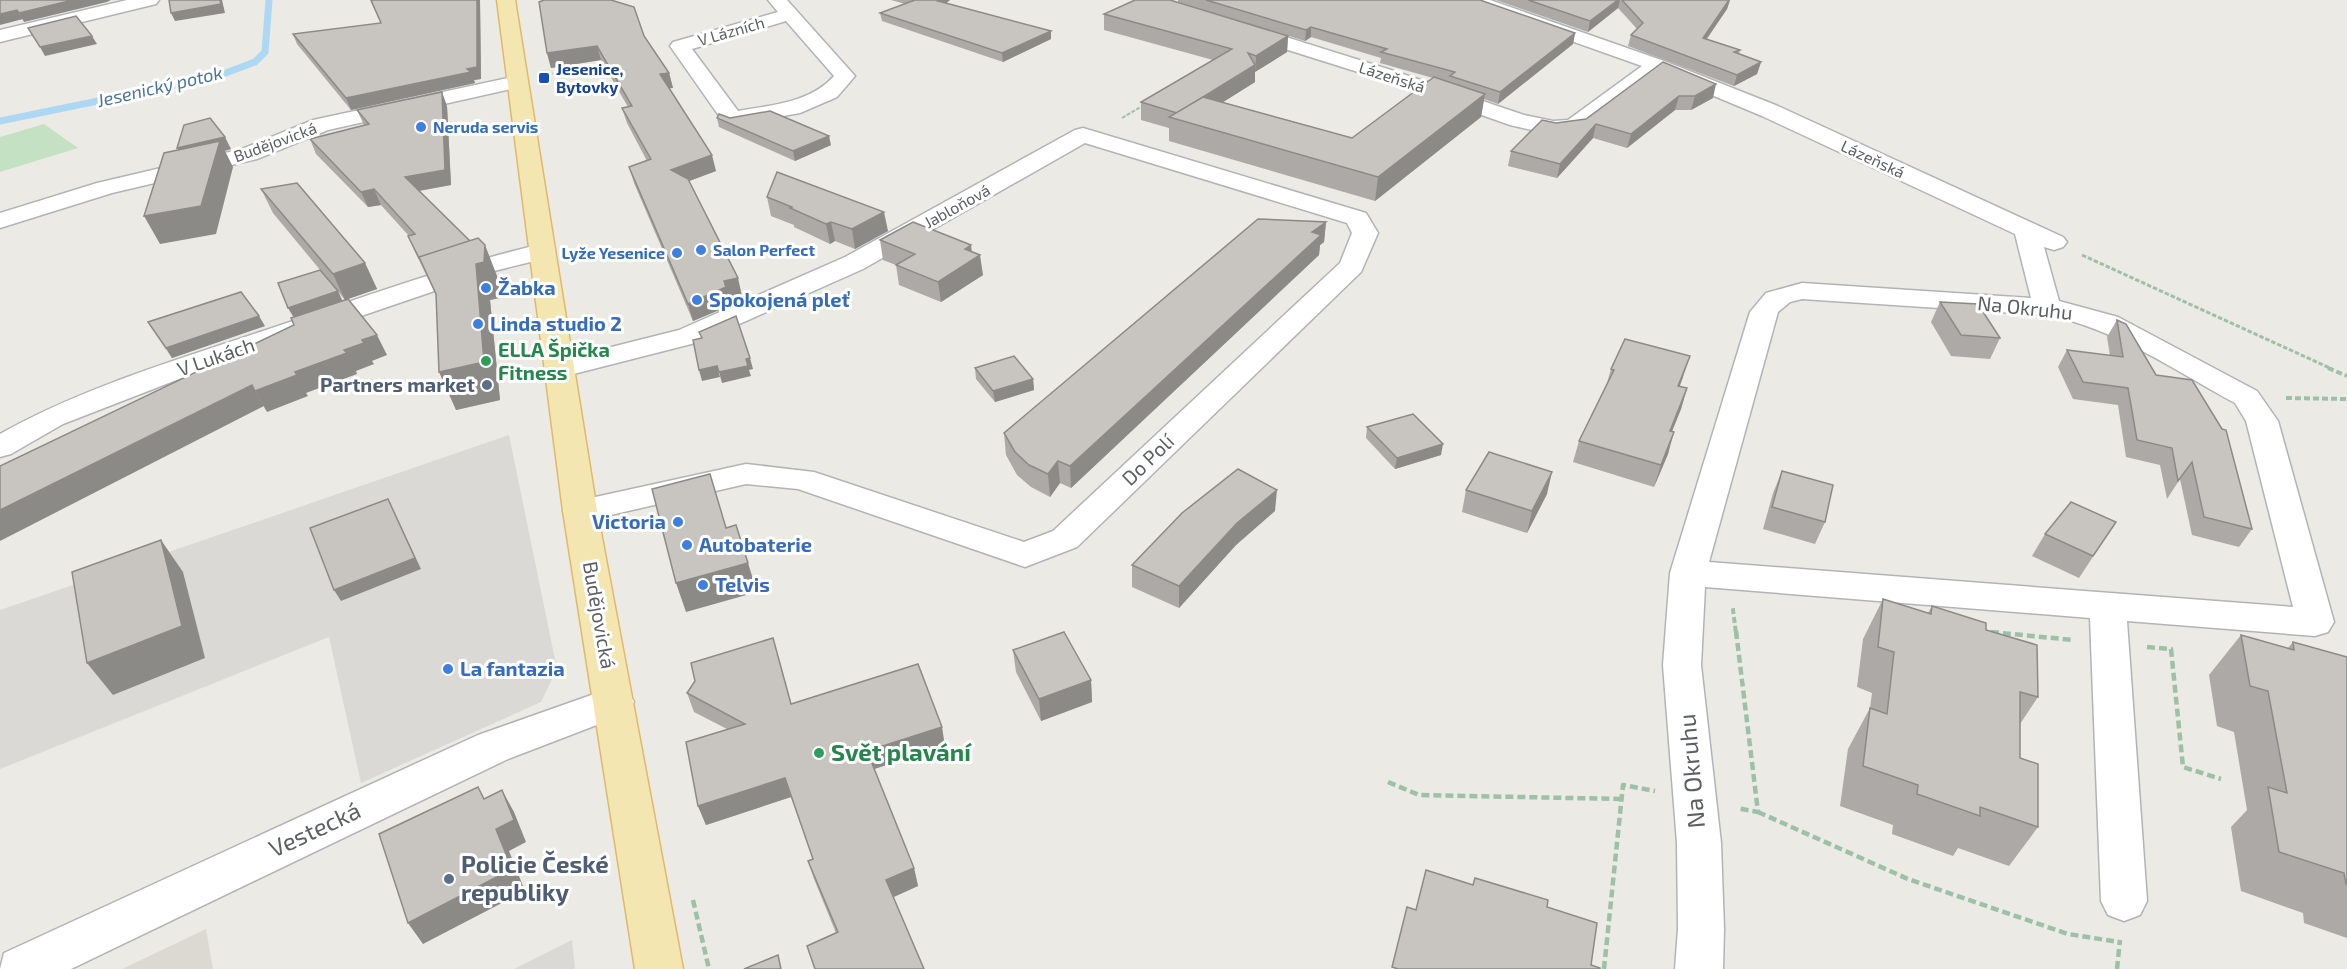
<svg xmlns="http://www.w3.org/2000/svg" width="2347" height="969" font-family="'Exo 2',sans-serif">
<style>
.industrial{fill:#dbd9d6}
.education{fill:#dcd9d2}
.green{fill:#c5e1c4}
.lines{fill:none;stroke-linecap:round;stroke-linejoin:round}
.stream{stroke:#add8f4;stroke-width:7}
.minor-casing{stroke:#b1b4b7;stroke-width:3}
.major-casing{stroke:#dfb96b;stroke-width:3}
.path-far3{stroke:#9dc1a6;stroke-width:2;stroke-dasharray:4 1.5;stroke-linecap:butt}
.path-far2{stroke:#9dc1a6;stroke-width:3;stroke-dasharray:4.5 2;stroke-linecap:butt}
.path-far1{stroke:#9dc1a6;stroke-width:4;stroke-dasharray:6 3;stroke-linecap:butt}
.path{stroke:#9dc1a6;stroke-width:4.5;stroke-dasharray:8 4;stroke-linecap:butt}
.minor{fill:#fff;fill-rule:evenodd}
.major{fill:#f4e6b1;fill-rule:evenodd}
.wall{fill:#aca9a6}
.shaded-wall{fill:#8c8a87}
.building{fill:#c8c5c1;stroke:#8c8a87;stroke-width:1.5}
.transit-dot{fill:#1a4fb4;stroke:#fff;stroke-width:2}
.shop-dot{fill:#3f7fe0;stroke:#fff;stroke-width:2}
.leisure-dot{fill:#2e9e5b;stroke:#fff;stroke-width:2}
.service-dot{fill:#5c6f8a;stroke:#fff;stroke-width:2}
.labels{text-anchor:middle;stroke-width:6;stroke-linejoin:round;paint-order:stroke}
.far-street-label{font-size:16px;fill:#5c5f63;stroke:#fff}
.far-transit-label{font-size:16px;font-weight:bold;fill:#164399;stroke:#fff;text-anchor:start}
.far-shop-label{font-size:16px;font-weight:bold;fill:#366cbe;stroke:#fff;text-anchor:start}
.far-water-label{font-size:18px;font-style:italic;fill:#49759c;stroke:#fff}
.shop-label{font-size:20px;font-weight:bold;fill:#366cbe;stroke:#fff;text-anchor:start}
.street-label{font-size:20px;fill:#5c5f63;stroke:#fff}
.leisure-label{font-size:20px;font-weight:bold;fill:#27864d;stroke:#fff;text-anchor:start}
.service-label{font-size:20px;font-weight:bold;fill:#4e5e75;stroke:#fff;text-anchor:end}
.near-leisure-label{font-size:24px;font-weight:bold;fill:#27864d;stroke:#fff;text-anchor:start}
.near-street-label{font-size:24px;fill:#5c5f63;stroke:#fff}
.near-service-label{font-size:24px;font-weight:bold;fill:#4e5e75;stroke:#fff;text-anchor:start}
</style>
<rect width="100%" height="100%" fill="#eceae4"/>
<g class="industrial">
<polygon points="509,435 557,669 541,702 361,783 329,637 0,769 0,610"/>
<polygon points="572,940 575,969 514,969"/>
</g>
<polygon class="education" points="206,929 213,969 122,969"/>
<polygon class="green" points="44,124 78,148 0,172 0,137"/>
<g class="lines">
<polyline class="stream" points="0,121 215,77 255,62 265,52 269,0"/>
<defs>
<g id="minor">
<polygon points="127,0 159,0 156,4 0,42 0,30"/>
<path d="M768,0H787L855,76L837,97L800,113L732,125L724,123L670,46L673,42L778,12ZM786,21L834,76C810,103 771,105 738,111L692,49Z"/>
<path d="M1464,0H1490L1664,61L1778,106L2063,237L2067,242L2063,247L2054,250L2044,247L2059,301L2118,317L2257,391L2278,421L2334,622L2328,632L2315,636L2127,621L2147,901L2140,915L2124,921L2108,915L2101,901L2090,618L1705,587L1701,665L1721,843L1724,929L1723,969H1675L1678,929L1677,843L1663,665L1670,573L1750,312L1766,293L1802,283L2031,298L2015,234L1762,116L1659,73L1582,131L1553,135L1510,125L1377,78L1237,34L1235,30L1237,26H1251L1391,70L1524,115L1553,121L1568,120L1642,66L1467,4ZM1802,299L2047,315C2115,328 2175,371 2235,403L2246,421L2293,607L1709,562L1778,312L1790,302Z"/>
<polygon points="517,76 524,78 527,82 524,86 328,130 257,159 112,193 0,228 0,213 97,183 242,149 313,120"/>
<polygon points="1083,128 1366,213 1378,233 1361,272 1077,547 1025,567 798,489 746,484 580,522 568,519 563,511 568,503 746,464 814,472 1024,542 1053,531 1340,263 1352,233 1347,223 1085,143 863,269 699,342 558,378 548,375 543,369 548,363 679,330 845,257 1075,130"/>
<path d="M542,244L551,247L555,252L551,257L490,272L197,372L63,424L11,454L0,457V434C82,388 174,361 263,331C356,300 447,266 542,244Z"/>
<polygon points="614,687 628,691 634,702 628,713 508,759 71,969 0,969 4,953 478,735"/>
</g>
<polygon id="major" points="497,0 515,0 597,511 683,969 635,969 563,511"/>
</defs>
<use href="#minor" class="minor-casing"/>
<use href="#major" class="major-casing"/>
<g class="path-far3">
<polyline points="547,74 599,71 611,68"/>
<polyline points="1122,118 1144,105"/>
</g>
<polyline class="path-far2" points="2082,255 2332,369"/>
<g class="path-far1">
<polyline points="2328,368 2347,376"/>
<polyline points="2286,398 2347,399"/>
<polyline points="1735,610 1733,610 1736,633"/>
<polyline points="1991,632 1999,633"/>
</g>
<g class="path">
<polyline points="1736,631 1758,812 1737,808"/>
<polyline points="1991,632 2073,640"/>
<polyline points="2147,647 2171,649 2183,767 2221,779"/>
<polyline points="1388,782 1419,795 1621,799"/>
<polyline points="1758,812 1908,879 2068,934 2119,942"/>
<polyline points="693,900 709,969"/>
<polyline points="1604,969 1623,785 1655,791"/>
<polyline points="2117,969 2120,940"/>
</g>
<use href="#minor" class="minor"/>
<use href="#major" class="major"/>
</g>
<g class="wall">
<polygon points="370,0 480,0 481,79 474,80 475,83 351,110 297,44 293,34 381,23"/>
<polygon points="891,0 950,0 946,3 1051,39 1003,62 882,21 880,13 905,4"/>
<polygon points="1178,0 1480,0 1575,33 1573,44 1498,104 1484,99 1481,117 1375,201 1169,141 1169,128 1141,120 1141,102 1213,60 1104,30 1104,14 1288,36 1287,52 1255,72 1255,82 1223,102 1352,138 1433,78 1380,63 1381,58 1311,37 1305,41 1178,2"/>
<polygon points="1496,0 1730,0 1727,9 1707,39 1740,50 1739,54 1761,62 1757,74 1734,86 1628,46 1631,35 1637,29 1618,8 1588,32"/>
<polygon points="644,36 669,73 673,88 669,88 716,171 689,181 742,296 729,299 731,305 693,321 634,183 629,167 647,161 627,123 622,108 628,107 601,60 551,68 547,53"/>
<polygon points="1663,62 1713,98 1691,110 1675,110 1627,148 1593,138 1557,178 1508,166 1511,151 1556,123 1586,119"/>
<polygon points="447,106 451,185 419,191 499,281 499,298 490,300 500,400 456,410 437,297 415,252 408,236 409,236 381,205 368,207 316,154 310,139 364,125 357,110"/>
<polygon points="717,118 730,118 831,145 795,161 719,127"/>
<polygon points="261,189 365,263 377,289 345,300 273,213"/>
<polygon points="767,197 888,231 855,249 835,241 830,244 794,227 794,225 771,216"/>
<polygon points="1326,222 1324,242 1320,245 1319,255 1071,488 1060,483 1050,497 1031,487 1017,475 1006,455 1004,433"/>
<polygon points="880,240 972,252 983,275 941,302 899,285 896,265 883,260"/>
<polygon points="1940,302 2000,338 1990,359 1951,356 1931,322"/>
<polygon points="2117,320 2156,375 2252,529 2239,547 2192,535 2180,479 2167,499 2160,465 2126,457 2118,405 2073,399 2058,367 2067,350 2110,356 2107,337"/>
<polygon points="148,322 265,326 172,358"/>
<polygon points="975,368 1033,379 1034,390 995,402 976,379"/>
<polygon points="1611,369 1683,377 1680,386 1687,388 1681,409 1672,432 1668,454 1654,487 1573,462 1579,441 1607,383"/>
<polygon points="1367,427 1441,455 1395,469 1366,438"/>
<polygon points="1782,471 1825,522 1815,544 1763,529 1773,493"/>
<polygon points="1466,490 1547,494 1527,533 1462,512"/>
<polygon points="1275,511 1236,545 1179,608 1132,587 1132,565"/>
<polygon points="2045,534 2102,543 2079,578 2032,556"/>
<polygon points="1883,599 1928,613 1932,606 1986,630 2038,697 2020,724 2020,758 2038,827 2009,866 1958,848 1953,856 1892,834 1893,825 1840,806 1848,749 1870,708 1872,693 1857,687 1863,639"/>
<polygon points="2241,635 2288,648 2293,642 2347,657 2347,938 2304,923 2303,913 2241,891 2231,827 2247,810 2234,732 2217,726 2209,675"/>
<polygon points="1013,650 1091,680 1092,702 1041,721 1016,672"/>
<polygon points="687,693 792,704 945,746 874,769 914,868 918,886 894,897 836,933 814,879 808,861 813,859 791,797 706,825 698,806 727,729 694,712"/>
</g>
<g class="shaded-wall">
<polygon points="73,0 111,0 107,2 24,22 19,13"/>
<polygon points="220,0 222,0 225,13 175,21 171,13"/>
<polygon points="477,0 480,0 481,79 474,80 475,83 351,110 346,98 467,69"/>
<polygon points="940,0 950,0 939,9 938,1"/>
<polygon points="1618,0 1620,0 1618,8 1588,32 1590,21"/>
<polygon points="1730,0 1727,9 1700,48 1703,38"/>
<polygon points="17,10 23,19 0,25 0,14"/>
<polygon points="1311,27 1311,37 1305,41 1306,30"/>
<polygon points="1051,31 1051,39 1003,62 1002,53"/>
<polygon points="1575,33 1573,44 1498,104 1500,92"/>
<polygon points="92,36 97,44 45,56 40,47"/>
<polygon points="1288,36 1287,52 1255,72 1256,56"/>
<polygon points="597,46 601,60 551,68 547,53"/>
<polygon points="1761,62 1757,74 1734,86 1737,75"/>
<polygon points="1255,65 1255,82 1190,123 1178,113"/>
<polygon points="669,73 673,88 664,89 660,74"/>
<polygon points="1716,84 1713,98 1691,110 1695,96"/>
<polygon points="442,92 447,106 451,185 412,192 405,177"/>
<polygon points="1485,94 1481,117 1375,201 1378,177"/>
<polygon points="1679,96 1675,110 1627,148 1631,134"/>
<polygon points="1596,124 1593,138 1557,178 1560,164"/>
<polygon points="829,136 831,145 795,161 793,151"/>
<polygon points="225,137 231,149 225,151 233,167 216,234 160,244 144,216 184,160 177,148"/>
<polygon points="712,155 716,171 676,186 671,170"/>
<polygon points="374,189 381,205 368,207 361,192"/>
<polygon points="884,212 888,231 855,249 852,229"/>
<polygon points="831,222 835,241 830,244 826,224"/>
<polygon points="1326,222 1324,242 1320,245 1319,255 1071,488 1070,466 1312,232"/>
<polygon points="485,245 499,281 499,298 490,300 500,400 456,410 439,372 476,264"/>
<polygon points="971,245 973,260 980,255 983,275 941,302 938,282 965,249"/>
<polygon points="365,263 377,289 345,300 333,274"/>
<polygon points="738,278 742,296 729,299 731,305 693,321 688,304 724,281"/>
<polygon points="338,291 343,302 294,318 288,308"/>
<polygon points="259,316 265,326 172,358 166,348"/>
<polygon points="377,335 387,355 372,361 374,364 356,371 357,374 306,393 308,396 267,412 255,391 344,350 362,340"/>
<polygon points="1690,356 1683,377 1671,407 1678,386"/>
<polygon points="750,358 753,369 749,370 751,376 722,383 719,372 746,359"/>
<polygon points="717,366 720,377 702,381 699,370"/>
<polygon points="1033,379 1034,390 995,402 993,391"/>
<polygon points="252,385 264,406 0,541 0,510"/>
<polygon points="1687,388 1681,409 1663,452 1670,431"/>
<polygon points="1674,432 1668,454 1654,487 1661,465"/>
<polygon points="1443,444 1441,455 1395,469 1397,458"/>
<polygon points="1058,461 1060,483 1050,497 1048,474"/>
<polygon points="1552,472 1547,494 1527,533 1532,511"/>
<polygon points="1277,490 1275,511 1236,545 1179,608 1179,586 1237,523"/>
<polygon points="388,499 421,569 341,601 334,590"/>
<polygon points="161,540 183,572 205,658 113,695 87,663"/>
<polygon points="748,563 757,592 686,612 676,583"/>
<polygon points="1091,680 1092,702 1041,721 1039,699"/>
<polygon points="942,727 945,746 871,770 867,751"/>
<polygon points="785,778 791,797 706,825 698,806"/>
<polygon points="502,790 514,812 526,842 509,851 525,891 423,944 408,923 496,829"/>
<polygon points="914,868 918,886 891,898 886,880"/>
</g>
<g class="building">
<polygon points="0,0 73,0 19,13 17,10 0,14"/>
<polygon points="169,0 220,0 221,4 171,13"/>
<polygon points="371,0 477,0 477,67 467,69 471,72 346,98 293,34 381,23"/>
<polygon points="544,0 611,0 634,7 644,36 669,73 660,74 712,155 671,170 688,179 738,278 724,281 726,287 688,304 629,167 651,159 622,108 632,106 597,46 547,53 539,2"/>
<polygon points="915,0 940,0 938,1 1051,31 1002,53 880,13"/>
<polygon points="1135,0 1170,0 1288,36 1256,56 1248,53 1255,65 1177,113 1141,102 1232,49 1104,14"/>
<polygon points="1206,0 1480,0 1575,33 1500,92 1450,76 1455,72 1381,52 1387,49 1311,27 1306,30"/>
<polygon points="1528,0 1618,0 1590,21"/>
<polygon points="1622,0 1729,0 1703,38 1740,50 1734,52 1761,62 1737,75 1631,35 1643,23"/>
<polygon points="76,16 92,36 40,47 28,28"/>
<polygon points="1663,62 1716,84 1695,96 1679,96 1631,134 1596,124 1560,164 1511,151 1542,120 1556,123 1586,119"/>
<polygon points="1434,77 1485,94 1378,177 1169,117 1203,97 1352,138"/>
<polygon points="442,92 445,170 405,177 470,241 419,258 408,236 415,234 374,189 361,192 310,139 369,124 357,110"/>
<polygon points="770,111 829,136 793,151 717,118 719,114 730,118"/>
<polygon points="210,118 225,137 177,148 184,125"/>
<polygon points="220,141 201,206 144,216 164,153"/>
<polygon points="777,172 884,212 852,229 831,222 826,224 790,208 792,207 767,197"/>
<polygon points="297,183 365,263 333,274 261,189"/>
<polygon points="1258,219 1326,222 1312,232 1321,235 1070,466 1058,461 1048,474 1029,465 1015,452 1004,433"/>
<polygon points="913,222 971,245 965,249 980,255 938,282 896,265 915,254 880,240"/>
<polygon points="478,238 485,245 484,262 476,264 484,362 439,372 436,294 419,257"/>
<polygon points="320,270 338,291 288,308 278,283"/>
<polygon points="241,292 259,316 166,348 148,322"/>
<polygon points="348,299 377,335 362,340 364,343 344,350 347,353 295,372 297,375 255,391 252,385 0,510 0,466 294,325 291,318"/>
<polygon points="1940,302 1978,304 2000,338 1961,335"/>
<polygon points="736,316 750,358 746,359 748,366 719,372 717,366 699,370 693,340 702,338 699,332"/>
<polygon points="2117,320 2126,324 2156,375 2192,380 2222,429 2226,430 2252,529 2204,517 2192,462 2178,481 2172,448 2137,440 2128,388 2083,382 2067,350 2123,357"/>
<polygon points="1625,339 1690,356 1678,386 1687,388 1670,431 1674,432 1661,465 1579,441 1614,370 1611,369"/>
<polygon points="1014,356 1033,379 993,391 975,368"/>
<polygon points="1413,414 1443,444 1397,458 1367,427"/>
<polygon points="1489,452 1552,472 1532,511 1466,490"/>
<polygon points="1238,469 1277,490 1237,523 1179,586 1132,565 1182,513"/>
<polygon points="1782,471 1833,485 1825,522 1772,507"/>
<polygon points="710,474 726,528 736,525 748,563 676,583 652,489"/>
<polygon points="388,499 415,558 334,590 310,528"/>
<polygon points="2071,502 2116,522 2093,556 2045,534"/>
<polygon points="161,540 182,626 87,663 72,572"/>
<polygon points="1883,599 1931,614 1932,606 1986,623 1986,630 2037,645 2038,697 2020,692 2020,758 2038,764 2038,827 1980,807 1980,816 1917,794 1918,785 1863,766 1870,708 1887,714 1894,652 1878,647"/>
<polygon points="1064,632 1091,680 1039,699 1013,650"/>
<polygon points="2241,635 2294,650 2293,642 2347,657 2347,884 2346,884 2344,873 2279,852 2268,787 2287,793 2268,691 2250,686"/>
<polygon points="773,638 791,704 918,664 942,727 867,751 914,868 886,880 924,969 815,969 807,946 838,932 808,861 813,859 785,778 698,806 686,742 745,724 687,693 695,681 691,663"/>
<polygon points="478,787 484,799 502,790 514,820 496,829 512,869 408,923 379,834"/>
<polygon points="1426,870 1473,885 1475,878 1548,900 1547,907 1597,923 1591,965 1600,968 1600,969 1398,969 1392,967 1407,907 1416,910"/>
<polygon points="778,955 781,969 744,969"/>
</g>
<rect class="transit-dot" x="538" y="72" width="12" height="12" rx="3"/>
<g class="shop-dot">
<circle cx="421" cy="127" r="6"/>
<circle cx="701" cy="250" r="6"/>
<circle cx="677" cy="253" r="6"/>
<circle cx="486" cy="288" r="6"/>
<circle cx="697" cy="300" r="6"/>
<circle cx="478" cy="324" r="6"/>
<circle cx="678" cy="522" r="6"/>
<circle cx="687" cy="545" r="6"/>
<circle cx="703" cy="585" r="6"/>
<circle cx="448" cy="669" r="6"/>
</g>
<g class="leisure-dot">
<circle cx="486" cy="361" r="6"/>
<circle cx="819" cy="753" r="6"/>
</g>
<g class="service-dot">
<circle cx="487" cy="385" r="6"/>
<circle cx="449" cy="879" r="6"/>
</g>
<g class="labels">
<g class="far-street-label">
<text transform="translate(731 31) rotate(-16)" y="6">V Lázních</text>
<text transform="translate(1392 77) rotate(18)" y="6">Lázeňská</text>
<text transform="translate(275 142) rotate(-20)" y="6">Budějovická</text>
<text transform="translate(1873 159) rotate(25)" y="6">Lázeňská</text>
<text transform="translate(957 206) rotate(-29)" y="6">Jabloňová</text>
</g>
<g class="far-transit-label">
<text x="556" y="75">Jesenice,<tspan x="556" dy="18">Bytovky</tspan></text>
</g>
<g class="far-shop-label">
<text x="433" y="133">Neruda servis</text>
<text x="713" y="256">Salon Perfect</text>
<text x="665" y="259" text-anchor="end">Lyže Yesenice</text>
</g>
<g class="far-water-label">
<text transform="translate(160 87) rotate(-13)" y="6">Jesenický potok</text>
</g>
<g class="shop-label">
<text x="498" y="295">Žabka</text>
<text x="709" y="307">Spokojená pleť</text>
<text x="490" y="331">Linda studio 2</text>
<text x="666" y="529" text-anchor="end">Victoria</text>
<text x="699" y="552">Autobaterie</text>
<text x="715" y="592">Telvis</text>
<text x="460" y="676">La fantazia</text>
</g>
<g class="street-label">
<text transform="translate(2025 308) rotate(6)" y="7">Na Okruhu</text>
<text transform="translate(216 357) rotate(-19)" y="7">V Lukách</text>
<text transform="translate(1148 460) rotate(-44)" y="7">Do Polí</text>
<text transform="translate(599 615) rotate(80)" y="7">Budějovická</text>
</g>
<g class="leisure-label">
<text x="498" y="357">ELLA Špička<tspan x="498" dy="23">Fitness</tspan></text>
</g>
<g class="service-label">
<text x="475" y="392">Partners market</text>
</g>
<g class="near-leisure-label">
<text x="831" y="761">Svět plavání</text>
</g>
<g class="near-street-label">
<text transform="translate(1692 771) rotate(-95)" y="8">Na Okruhu</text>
<text transform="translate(315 830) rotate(-25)" y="8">Vestecká</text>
</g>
<g class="near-service-label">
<text x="461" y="873">Policie České<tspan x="461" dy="28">republiky</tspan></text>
</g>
</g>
</svg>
